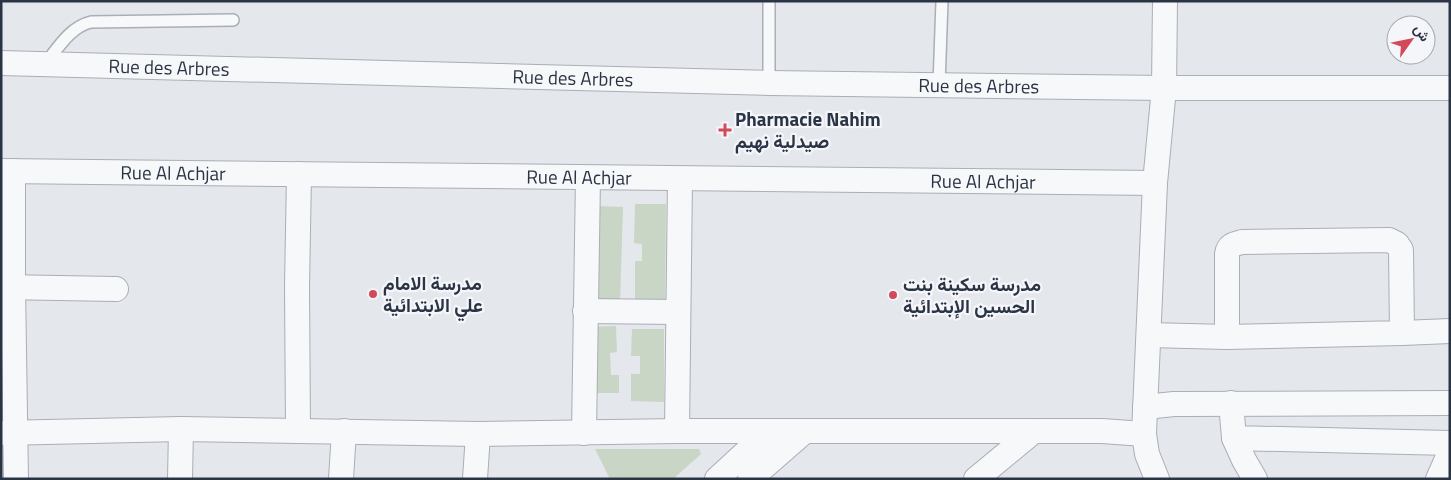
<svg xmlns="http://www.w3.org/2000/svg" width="1451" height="480" font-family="'Titillium Web',Vazirmatn,sans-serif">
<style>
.green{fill:#c9d6c5}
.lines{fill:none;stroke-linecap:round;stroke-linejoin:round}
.service-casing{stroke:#a9aeb7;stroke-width:14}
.minor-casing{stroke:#a9aeb7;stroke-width:26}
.service{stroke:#f7f8fa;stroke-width:11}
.minor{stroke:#f7f8fa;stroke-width:24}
.poi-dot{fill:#d1495b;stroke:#f4f6f9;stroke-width:2}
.labels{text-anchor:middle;stroke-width:4.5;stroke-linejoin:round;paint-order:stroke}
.street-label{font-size:19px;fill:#2b3445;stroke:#f4f6f9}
.poi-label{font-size:19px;font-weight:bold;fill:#2b3445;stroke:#f4f6f9;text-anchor:start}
</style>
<rect width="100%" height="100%" fill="#e4e7ec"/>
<g class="green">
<polygon points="635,204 666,204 665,306 635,305 635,261 642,261 642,244 634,243"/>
<polygon points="597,206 623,207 620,305 595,305"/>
<polygon points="616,326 617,352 610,353 611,375 619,375 619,393 594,393 591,327"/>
<polygon points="632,329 664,329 664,402 631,401 631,374 640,374 640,356 631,356"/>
<polygon points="595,449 699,449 701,454 673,479 610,479"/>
</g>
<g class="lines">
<defs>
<g id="service">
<path d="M45,64C58,48 70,27 91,22L233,20"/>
<polyline points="769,83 769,1"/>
<polyline points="939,85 942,1"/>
</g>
<g id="minor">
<path id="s1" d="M1,63L769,83L1164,88H1450"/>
<path id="s2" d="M1,171L1155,183"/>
<polyline points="13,171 13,286 16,479"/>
<polyline points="1,287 116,289"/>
<polyline points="585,311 678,312"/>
<polyline points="1402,333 1450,331"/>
<path d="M1149,335L1227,337L1402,333L1401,250L1397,244L1389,240L1242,242C1234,244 1228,245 1227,254V337"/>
<polyline points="1231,403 1234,438 1450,443"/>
<polyline points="1145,407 1174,404 1450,403"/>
<polyline points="298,430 297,287 299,174"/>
<polyline points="677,431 680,179"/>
<polyline points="1,433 181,429 478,434 677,431 1102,431 1144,434"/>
<polyline points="584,433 588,178"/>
<polyline points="1234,438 1244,460 1255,479"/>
<polyline points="180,479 181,429"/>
<polyline points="341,479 344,431"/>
<polyline points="475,479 478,434"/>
<polyline points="717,479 768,432"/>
<polyline points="750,479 804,432"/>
<polyline points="976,479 1034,431"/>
<polyline points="1157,479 1147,454 1144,434 1155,183 1164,88 1165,1"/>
<polyline points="1438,479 1450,452"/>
</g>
</defs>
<use href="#service" class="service-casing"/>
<use href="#minor" class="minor-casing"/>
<use href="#service" class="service"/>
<use href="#minor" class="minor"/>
</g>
<g class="poi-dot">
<path d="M722.5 122.5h5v5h5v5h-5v5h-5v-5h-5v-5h5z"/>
<circle cx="373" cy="294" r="5"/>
<circle cx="893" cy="295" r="5"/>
</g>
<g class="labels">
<g class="street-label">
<text dy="7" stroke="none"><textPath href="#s1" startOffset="168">Rue des Arbres</textPath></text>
<text dy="7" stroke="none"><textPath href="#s1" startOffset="572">Rue des Arbres</textPath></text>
<text dy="7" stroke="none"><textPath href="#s1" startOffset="978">Rue des Arbres</textPath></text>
<text dy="7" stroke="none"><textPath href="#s2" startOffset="172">Rue Al Achjar</textPath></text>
<text dy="7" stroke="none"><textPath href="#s2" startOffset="578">Rue Al Achjar</textPath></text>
<text dy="7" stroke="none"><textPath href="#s2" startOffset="982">Rue Al Achjar</textPath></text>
</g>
<g class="poi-label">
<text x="735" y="126">Pharmacie Nahim<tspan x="735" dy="22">صيدلية نهيم</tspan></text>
<text x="383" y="290">مدرسة الامام<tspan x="383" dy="22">علي الابتدائية</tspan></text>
<text x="903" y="291">مدرسة سكينة بنت<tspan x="903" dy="22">الحسين الإبتدائية</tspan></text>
</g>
</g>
<rect width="1451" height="480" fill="none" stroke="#2b3445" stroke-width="5"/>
<g transform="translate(1411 40) rotate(57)"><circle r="24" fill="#f4f6f9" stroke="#a4a8b1"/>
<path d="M0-4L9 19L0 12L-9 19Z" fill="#d1495b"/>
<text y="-8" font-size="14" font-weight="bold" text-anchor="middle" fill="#2b3445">ش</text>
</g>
</svg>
